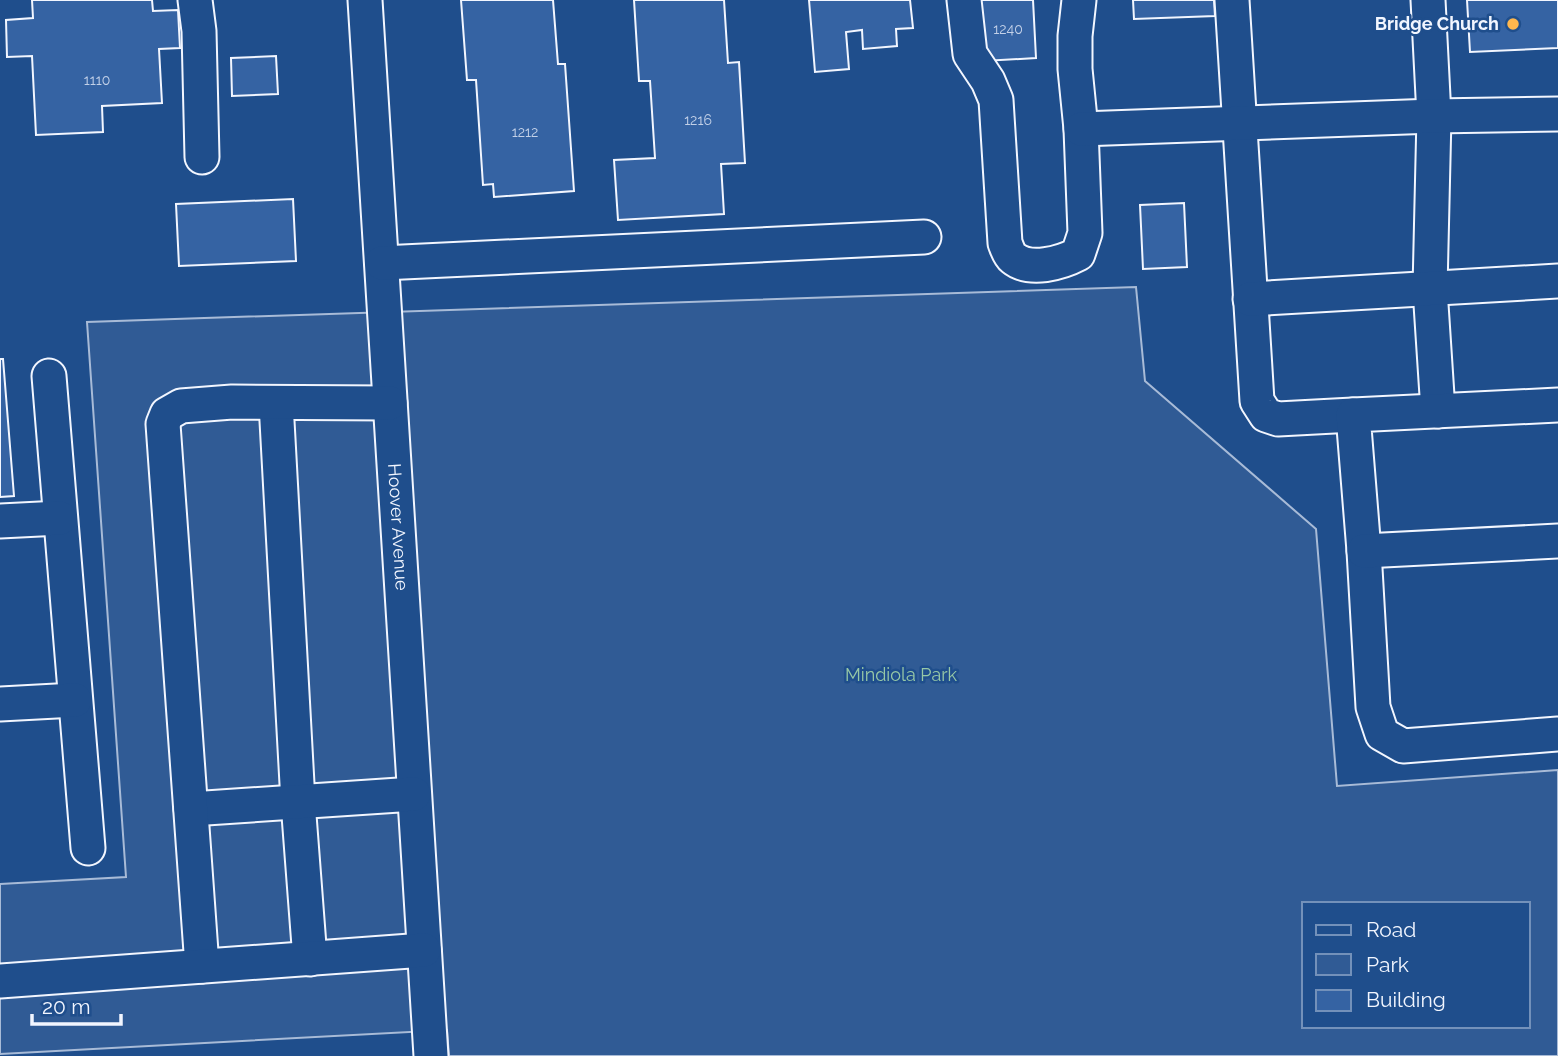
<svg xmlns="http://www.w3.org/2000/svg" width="1558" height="1056" font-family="Raleway,sans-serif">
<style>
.green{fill:#305b95;stroke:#a8bbd7;stroke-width:2;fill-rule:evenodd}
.building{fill:#3563a3;stroke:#f2f6ff;stroke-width:2}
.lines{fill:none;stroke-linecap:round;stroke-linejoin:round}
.minor-casing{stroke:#f2f6ff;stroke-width:37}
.minor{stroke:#1f4e8c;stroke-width:33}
.poi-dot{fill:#ffb74d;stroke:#1f4e8c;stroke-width:2.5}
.labels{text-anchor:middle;stroke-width:5;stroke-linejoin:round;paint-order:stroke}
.number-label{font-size:14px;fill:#c3d1e8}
.poi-label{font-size:18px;font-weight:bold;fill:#f2f6ff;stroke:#1f4e8c;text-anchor:end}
.street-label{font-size:18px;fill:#f2f6ff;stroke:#1f4e8c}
.park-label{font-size:18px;fill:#97c8a6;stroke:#1f4e8c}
</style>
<rect width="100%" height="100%" fill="#1f4e8c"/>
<path class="green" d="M1136,287L1145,381L1316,529L1337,786L1558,770V1056H449L447,1030L0,1054V884L126,877L87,322ZM1304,904H1528V1026H1304Z"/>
<g class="building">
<polygon points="32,0 152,0 153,11 178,10 180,48 159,49 162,103 102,106 103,132 36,135 32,56 7,57 6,20 33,18"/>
<polygon points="461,0 553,0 558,64 565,64 574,191 494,197 493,184 483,185 476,80 467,80"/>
<polygon points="634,0 724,0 728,63 739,62 745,163 721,164 724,214 618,220 614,160 655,158 650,81 639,81"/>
<polygon points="809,0 910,0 913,28 896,29 897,46 863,49 862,30 846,32 849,69 815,72"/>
<polygon points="980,0 1033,0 1036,58 983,61"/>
<polygon points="1133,0 1214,0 1215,16 1134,19"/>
<polygon points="1467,0 1558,0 1558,48 1470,52"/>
<polygon points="276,56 278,94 232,96 231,58"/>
<polygon points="293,199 296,261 179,266 176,204"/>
<polygon points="1184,203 1187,267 1143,269 1140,205"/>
<polygon points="0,359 3,359 14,496 0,497"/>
</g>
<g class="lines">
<defs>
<g id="minor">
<polyline points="195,0 199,31 202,157"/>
<path id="s1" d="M365,0L431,1056"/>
<path d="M964,0L970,54L988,81L996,100L1005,243C1007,248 1009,255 1013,258C1030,272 1061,263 1078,254L1085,233L1081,129L1075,69V36L1079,0"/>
<polyline points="1232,0 1257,401 1266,415 1278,419 1353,415"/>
<polyline points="1428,0 1434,116 1430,289 1438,411"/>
<polyline points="1081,129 1434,116 1558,114"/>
<polyline points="382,263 924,237"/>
<polyline points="1250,299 1558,281"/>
<polyline points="49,376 88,848"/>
<polyline points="276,403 298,802 310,959"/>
<polyline points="1558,405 1353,415 1364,551 1373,707 1382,734 1403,746 1558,734"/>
<polyline points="0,521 60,518"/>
<polyline points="1364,551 1558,541"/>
<polyline points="0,704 75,700"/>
<polyline points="191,809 414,794"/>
<polyline points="202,966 163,424 167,414 181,406 232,402 390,403"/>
<polyline points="0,981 424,950"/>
</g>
</defs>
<use href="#minor" class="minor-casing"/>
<use href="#minor" class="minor"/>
</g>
<circle class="poi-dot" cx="1513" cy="24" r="7"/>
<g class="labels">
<g class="number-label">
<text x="1008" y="34">1240</text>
<text x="97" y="85">1110</text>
<text x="698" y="125">1216</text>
<text x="525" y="137">1212</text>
</g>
<g class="poi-label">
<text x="1499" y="30">Bridge Church</text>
</g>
<g class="street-label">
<text dy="6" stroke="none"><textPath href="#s1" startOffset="528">Hoover Avenue</textPath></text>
</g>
<g class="park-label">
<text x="901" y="681">Mindiola Park</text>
</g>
</g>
<rect x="1302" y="902" width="228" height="126" fill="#1f4e8c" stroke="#7391ba" stroke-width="2"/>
<rect x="1316" y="925" width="35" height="10" fill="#1f4e8c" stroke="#7391ba" stroke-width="2"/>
<text x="1366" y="937" font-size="21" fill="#f2f6ff">Road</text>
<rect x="1316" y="954" width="35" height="21" fill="#305b95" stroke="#7391ba" stroke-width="2"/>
<text x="1366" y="972" font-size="21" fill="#f2f6ff">Park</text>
<rect x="1316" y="990" width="35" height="21" fill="#3563a3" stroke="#7391ba" stroke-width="2"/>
<text x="1366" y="1007" font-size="21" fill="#f2f6ff">Building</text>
<path d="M32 1014v10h89v-10" fill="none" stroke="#f2f6ff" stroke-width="3.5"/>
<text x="42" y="1014" font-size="21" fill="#f2f6ff" stroke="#1f4e8c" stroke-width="5" paint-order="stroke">20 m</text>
</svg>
